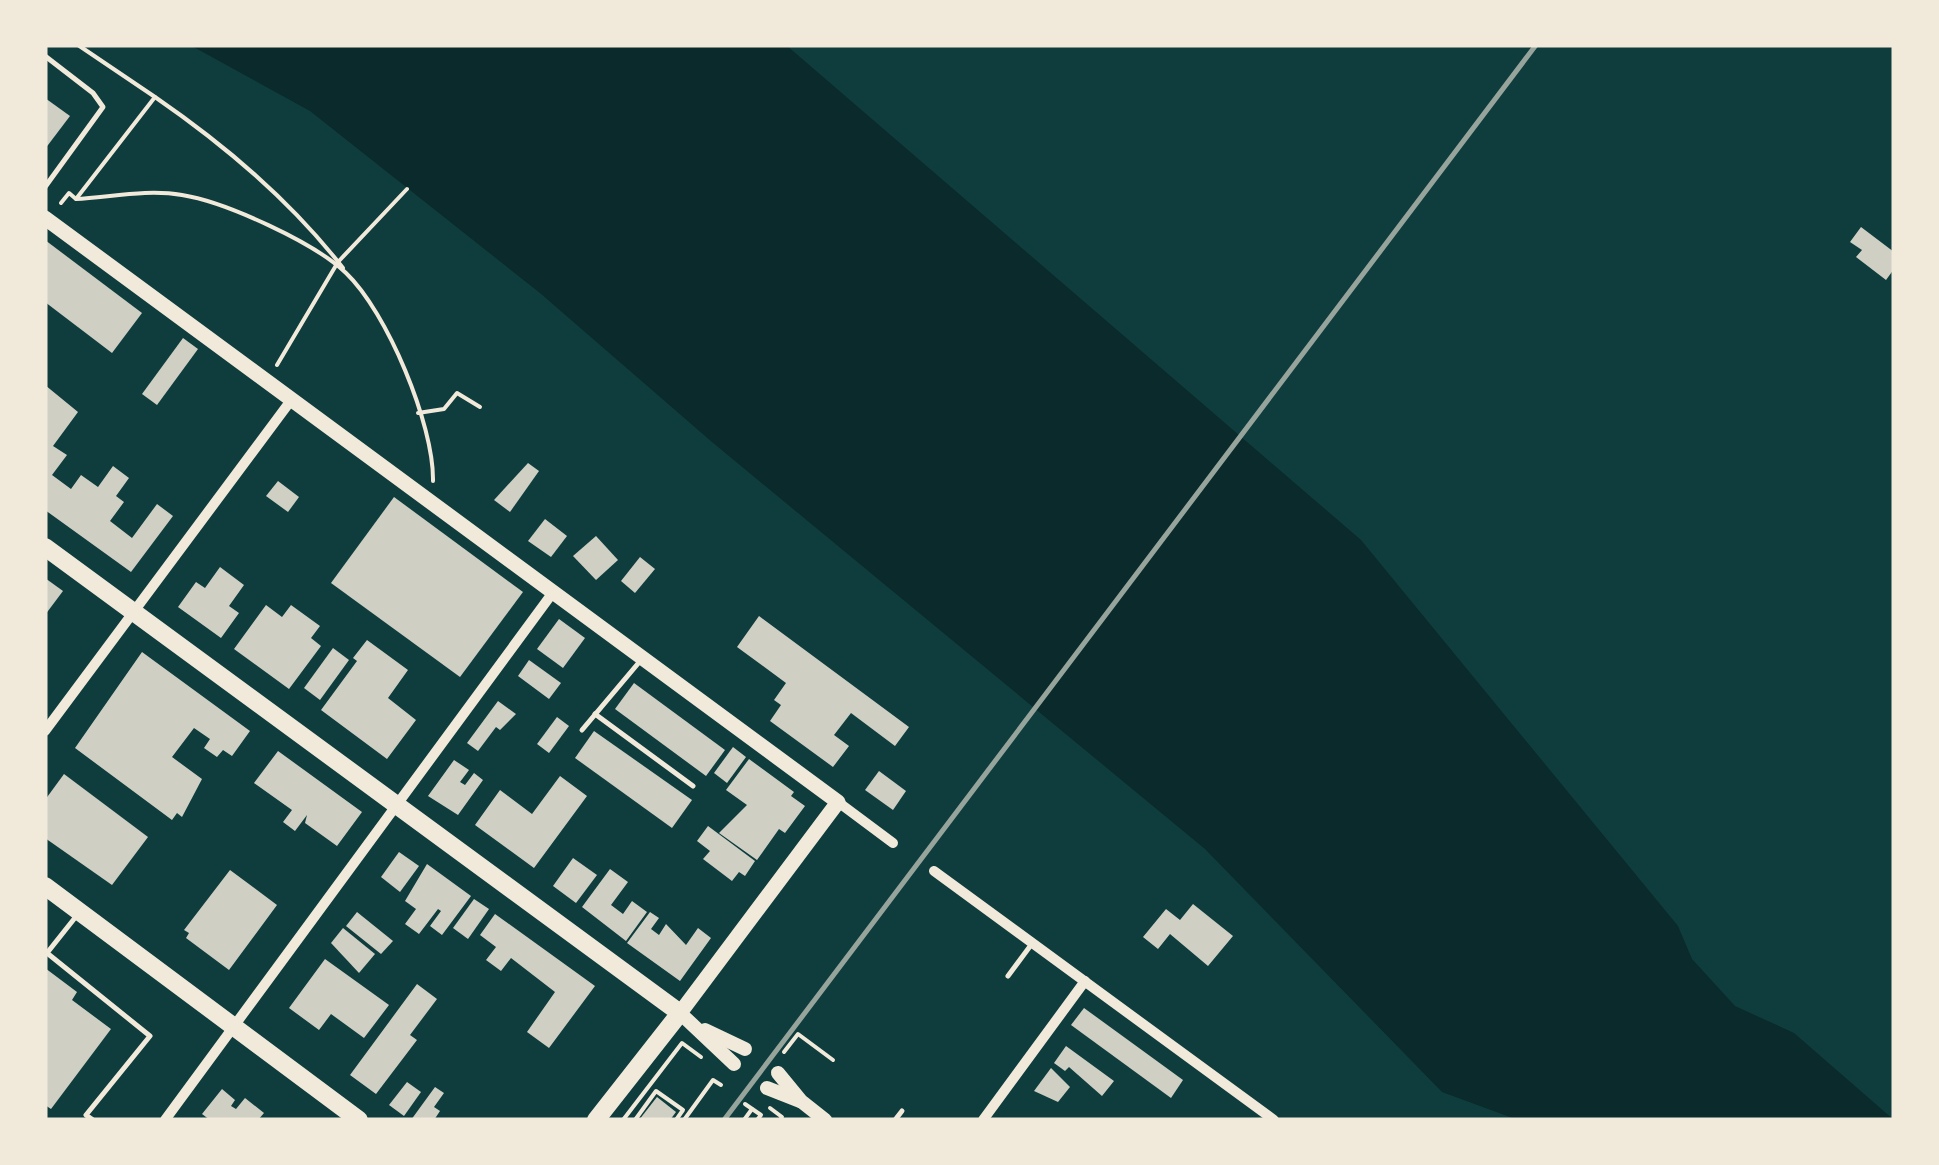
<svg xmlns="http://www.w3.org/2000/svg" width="1939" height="1165" font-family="'DejaVu Sans',sans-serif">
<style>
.water{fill:#0a2a2b}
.building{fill:#cfcfc3}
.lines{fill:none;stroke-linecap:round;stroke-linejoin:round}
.path{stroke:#f1e9da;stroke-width:4}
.service{stroke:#f1e9da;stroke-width:5}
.minor{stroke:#f1e9da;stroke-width:10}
.tertiary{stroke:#f1e9da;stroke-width:14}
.secondary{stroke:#f1e9da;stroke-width:15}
.primary{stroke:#f1e9da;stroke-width:18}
.rail{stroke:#97a49c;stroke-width:5}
</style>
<rect width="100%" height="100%" fill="#0f3d3e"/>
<polygon class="water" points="190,45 786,45 1361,540 1678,926 1692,959 1735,1006 1794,1033 1894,1120 1518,1120 1442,1092 1205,849 712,442 540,293 310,111"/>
<g class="building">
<polygon points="45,98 70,116 45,149"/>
<polygon points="1861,227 1894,252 1894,269 1886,280 1856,257 1862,250 1850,242"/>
<polygon points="45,240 142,313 112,353 45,302"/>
<polygon points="183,338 198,349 157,405 142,394"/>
<polygon points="45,385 78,412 53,446 67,455 52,475 71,489 81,475 98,487 113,466 129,478 116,496 124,502 110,521 132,538 157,504 173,516 131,572 45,510"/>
<polygon points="528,463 539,471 510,512 494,500"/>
<polygon points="278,481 299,497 288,512 266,496"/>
<polygon points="394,497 523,592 460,677 331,583"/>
<polygon points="545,519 567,536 551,557 528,541"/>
<polygon points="596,536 618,560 596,580 573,556"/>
<polygon points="640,557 655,569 635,593 621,581"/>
<polygon points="220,567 244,585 229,606 239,613 221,638 178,607 196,582 205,588"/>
<polygon points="45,578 63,591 45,615"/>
<polygon points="266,605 282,617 291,605 320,626 311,638 321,646 289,689 234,649"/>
<polygon points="759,616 909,727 895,746 851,713 834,735 849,746 833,767 770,721 781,705 774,700 786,683 737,647"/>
<polygon points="559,619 585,638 563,668 537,649"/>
<polygon points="367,640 408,670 388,698 416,720 387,759 321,710 357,661 353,658"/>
<polygon points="333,648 349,660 320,700 304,688"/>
<polygon points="142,652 250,731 232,756 223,750 217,757 204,748 210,739 194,728 172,757 202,779 182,817 177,813 172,820 75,748"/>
<polygon points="529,660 561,683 549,699 518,676"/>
<polygon points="634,683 725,750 706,776 615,709"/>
<polygon points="498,701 516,714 500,730 496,727 478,751 467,743"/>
<polygon points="557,717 569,726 549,753 537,744"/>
<polygon points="594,731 692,800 672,828 575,758"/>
<polygon points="733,747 746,757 727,783 714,773"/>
<polygon points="278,751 362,812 337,846 305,823 307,815 295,831 283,822 292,810 254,783"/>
<polygon points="749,759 794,792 791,796 805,806 785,833 779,829 757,860 719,833 747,805 726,790"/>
<polygon points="454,760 469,770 460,782 465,785 474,773 483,780 458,815 428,796"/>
<polygon points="879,771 906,791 893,810 865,790"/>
<polygon points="64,774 148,837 112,885 45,838 45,800"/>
<polygon points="560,776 587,796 534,868 475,825 500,790 532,814"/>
<polygon points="708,826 755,861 745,876 739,872 732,881 703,859 710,851 697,841"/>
<polygon points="399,852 419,866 400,892 381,877"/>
<polygon points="573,858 597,875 576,903 553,886"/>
<polygon points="427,864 471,896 442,935 430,926 441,911 438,909 419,934 405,924 416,909 405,901"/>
<polygon points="610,869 628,882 611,905 623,914 632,901 647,912 626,941 582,907"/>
<polygon points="230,870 277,905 229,970 186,938 189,933 184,930"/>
<polygon points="474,899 489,909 468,939 453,928"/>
<polygon points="1193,904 1233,936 1208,966 1170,934 1158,949 1143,937 1166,909 1180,920"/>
<polygon points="357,912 393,941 381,954 346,926"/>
<polygon points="650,912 659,918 651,929 659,935 666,924 686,945 698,928 711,938 680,981 627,943"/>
<polygon points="495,914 595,986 549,1048 527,1032 555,992 511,958 501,971 486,960 496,947 480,935"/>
<polygon points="343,928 375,954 359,973 331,943"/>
<polygon points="325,959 389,1005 364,1038 331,1014 319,1030 289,1008"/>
<polygon points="45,968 77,992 72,1000 111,1029 51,1109 45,1105"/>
<polygon points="417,984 437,999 410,1035 417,1040 376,1094 350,1075"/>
<polygon points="1084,1008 1183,1080 1171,1098 1071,1025"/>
<polygon points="1066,1046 1114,1081 1102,1096 1069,1067 1065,1071 1054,1063"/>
<polygon points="1051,1068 1070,1087 1058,1102 1034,1091"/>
<polygon points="407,1082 421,1092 404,1116 389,1105"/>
<polygon points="435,1087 444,1093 434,1107 440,1111 434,1120 411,1120"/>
<polygon points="222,1089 235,1100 231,1106 236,1109 245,1098 264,1113 258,1120 210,1120 202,1114"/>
<polygon points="657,1097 676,1112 670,1120 639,1120"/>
</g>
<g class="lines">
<g class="path">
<path d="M155,97C226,146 290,200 343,268"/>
<polyline points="76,199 155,97 78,45"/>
<path d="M61,203L69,193L76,199C111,197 147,189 182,195C226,202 315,243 346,273C387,312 434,425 433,481"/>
<polyline points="277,365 338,262 407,189"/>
<polyline points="418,413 444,409 457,393 480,407"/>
<polyline points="784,1052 798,1034 833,1060"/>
<polyline points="745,1104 761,1115 757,1120"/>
<polyline points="770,1108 782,1117 780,1120"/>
<polyline points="623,1120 682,1043 701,1057"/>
<polyline points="635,1120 656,1091 683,1110 676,1120"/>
<polyline points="684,1120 713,1080 721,1085"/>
<polyline points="744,1120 752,1109"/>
</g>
<g class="service">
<polyline points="45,56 93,93 103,107 45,187"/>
<polyline points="595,714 693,786"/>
<polyline points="582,730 641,660"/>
<polyline points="78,914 47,953 150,1036 86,1115 93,1120"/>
<polyline points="1008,976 1031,945"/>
<polyline points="895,1120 902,1111"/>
</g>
<g class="minor">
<polyline points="45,731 292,399"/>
<polyline points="838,802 893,843"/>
<polyline points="934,871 1274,1120"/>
<polyline points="165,1120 554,591"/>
<polyline points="983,1120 1085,981"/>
</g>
<g class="tertiary">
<polyline points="680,1013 734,1064"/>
<polyline points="705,1030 745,1049"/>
<polyline points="778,1073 801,1101 825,1120"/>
<polyline points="767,1088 800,1101"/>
</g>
<polyline class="secondary" points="45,218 838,802 680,1013"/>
<g class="primary">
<polyline points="45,547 680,1013 596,1120"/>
<polyline points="45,886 359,1120"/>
</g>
<polyline class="rail" points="724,1120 1536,45"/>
</g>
<rect width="1939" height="1165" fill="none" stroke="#f1e9da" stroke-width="95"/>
</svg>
